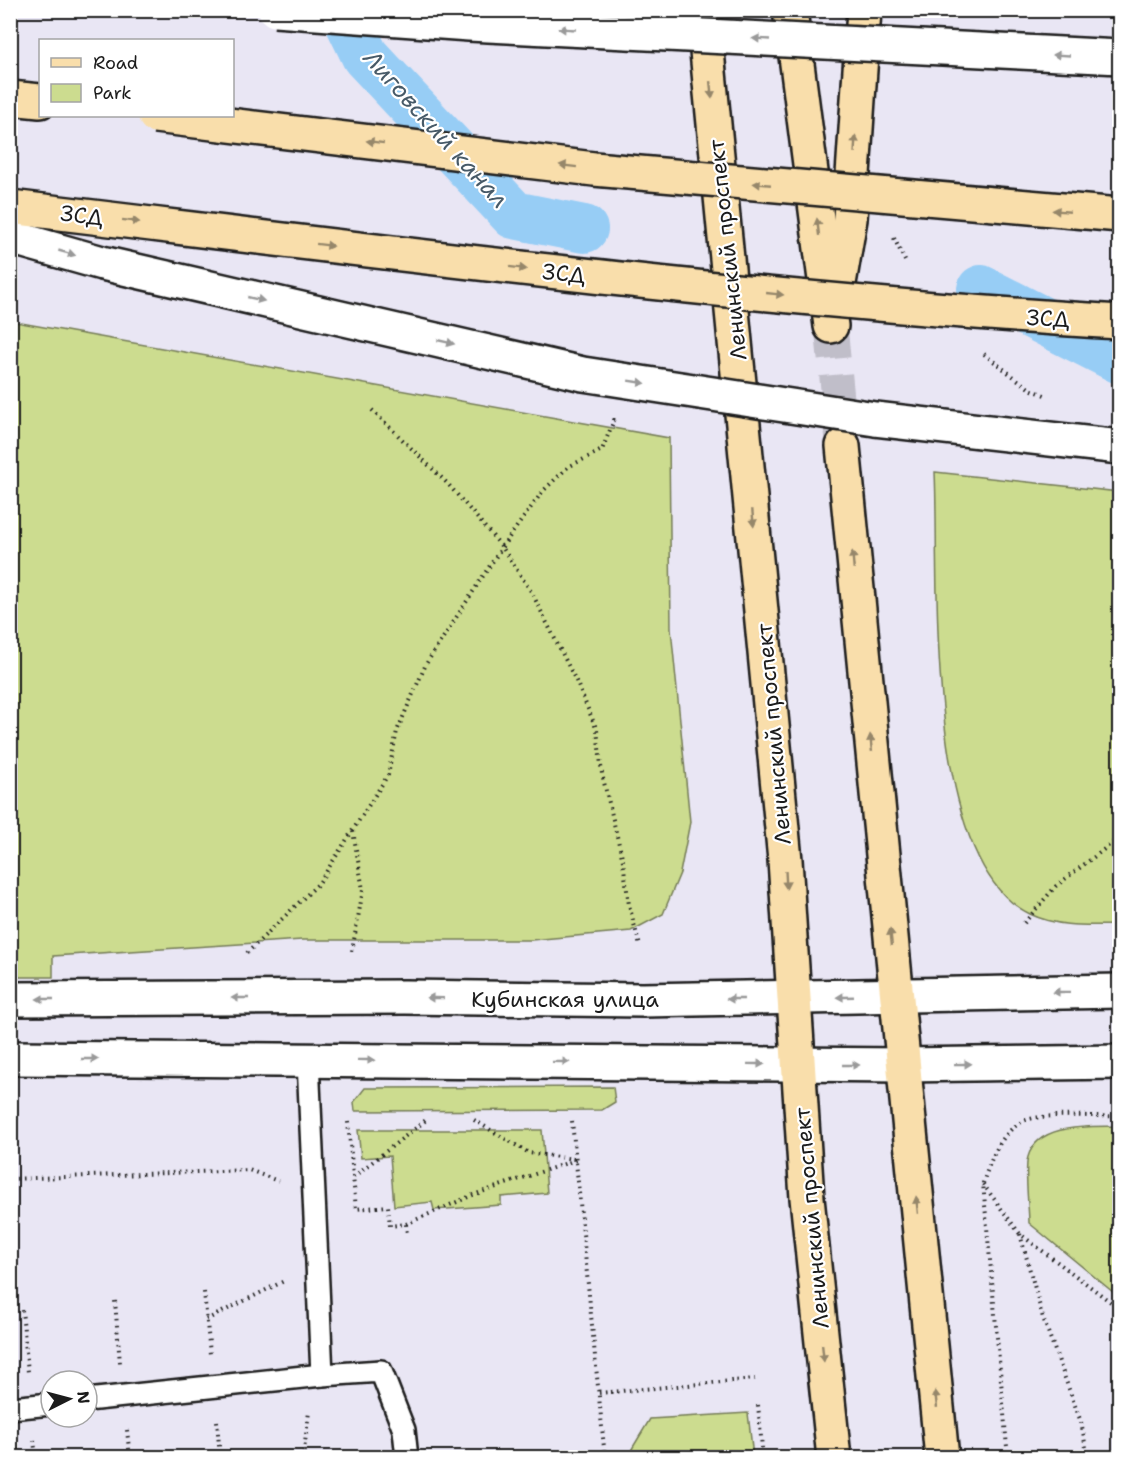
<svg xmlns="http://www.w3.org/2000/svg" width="1130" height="1468" font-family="'Shantell Sans',sans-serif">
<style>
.green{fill:#ccdc8f;stroke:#747c56;stroke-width:1.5}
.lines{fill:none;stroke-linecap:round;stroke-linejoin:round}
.canal{stroke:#97cdf5;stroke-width:48}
.primary-tunnel{stroke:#c0bec9;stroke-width:33;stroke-dasharray:33 16;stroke-linecap:butt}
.lane-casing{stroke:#1c1c1c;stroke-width:26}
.secondary-casing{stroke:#1c1c1c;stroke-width:38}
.primary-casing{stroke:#1c1c1c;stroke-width:38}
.highway-casing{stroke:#1c1c1c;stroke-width:38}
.path{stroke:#1c1c1c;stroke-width:4;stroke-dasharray:1.5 4.5;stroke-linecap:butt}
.lane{stroke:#fff;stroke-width:21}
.secondary{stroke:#fff;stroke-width:33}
.primary{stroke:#f9deab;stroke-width:33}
.highway{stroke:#f9deab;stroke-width:33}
.secondary-bridge-casing{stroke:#1c1c1c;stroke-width:38;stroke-linecap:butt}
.highway-bridge-casing{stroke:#1c1c1c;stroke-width:38;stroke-linecap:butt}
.secondary-bridge{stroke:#fff;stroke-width:33}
.highway-bridge{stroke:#f9deab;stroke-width:33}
.oneway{fill:#999}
.oneway2{fill:#96876b}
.labels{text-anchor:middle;stroke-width:4.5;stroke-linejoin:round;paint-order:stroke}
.street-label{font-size:22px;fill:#1c1c1c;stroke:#fff}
.water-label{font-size:24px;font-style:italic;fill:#475a68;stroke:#fff}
</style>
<rect width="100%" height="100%" fill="#e9e6f4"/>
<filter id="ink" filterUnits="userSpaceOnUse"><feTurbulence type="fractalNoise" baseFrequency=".0167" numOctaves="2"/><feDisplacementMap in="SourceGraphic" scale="12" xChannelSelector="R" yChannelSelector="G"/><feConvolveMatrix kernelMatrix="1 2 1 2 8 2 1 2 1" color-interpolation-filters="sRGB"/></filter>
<g filter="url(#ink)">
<g class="green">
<polygon points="10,321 669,438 671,629 690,822 680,873 663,914 631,931 531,940 302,940 53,956 53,977 11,977"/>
<path d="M935,472L1119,492V925C1089,925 1059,928 1030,914C921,862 940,577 935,472Z"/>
<polygon points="613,1087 615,1102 602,1110 355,1111 354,1102 365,1088"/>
<path d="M1119,1126H1120L1119,1297L1029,1223C1029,1208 1024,1170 1028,1157C1038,1122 1092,1127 1119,1126Z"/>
<polygon points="358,1130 542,1130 547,1193 501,1197 501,1205 434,1210 432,1202 394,1206 390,1156 361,1158"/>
<polygon points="748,1413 753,1457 627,1457 650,1419"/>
</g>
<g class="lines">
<g class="canal">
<polyline points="343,10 365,56 514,215 584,229"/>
<polyline points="981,289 1120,360"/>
</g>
<polyline class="primary-tunnel" points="831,326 842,441"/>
<defs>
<g id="lane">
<polyline points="308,1060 322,1375 381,1371 404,1430 407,1458"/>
<polyline points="87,1400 322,1375"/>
<polyline points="10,1408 51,1404"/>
</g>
<g id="secondary">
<polyline points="10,999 405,997 643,1000 1120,991"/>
<polyline points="10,1058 904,1065 1120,1062"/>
</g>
<g id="primary">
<polyline points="703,10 785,860 807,1198 834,1458"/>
<polyline points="790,10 831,326"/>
<polyline points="837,295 850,219 864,10"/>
<polyline points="843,446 942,1458"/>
</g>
<polyline id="highway" points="10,98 40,101"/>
</defs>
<use href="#lane" class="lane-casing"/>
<use href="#secondary" class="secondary-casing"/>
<use href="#primary" class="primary-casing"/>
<use href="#highway" class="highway-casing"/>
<g class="path">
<polyline points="894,238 907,265"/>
<polyline points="984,354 1030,389 1047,396"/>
<polyline points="372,410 448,484 502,547 532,593 576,681 597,730 602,774 623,861 629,905 640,946"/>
<polyline points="1024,923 1056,886 1120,837"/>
<polyline points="352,951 363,890 353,831"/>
<polyline points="247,953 319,883 388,775 397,731 426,664 502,547 543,491 568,467 602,450 614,420 617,421"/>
<polyline points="474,1120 529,1153 574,1159"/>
<polyline points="572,1121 605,1458"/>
<polyline points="348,1122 356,1209 388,1206 390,1226 406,1224 407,1235"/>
<polyline points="353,1177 426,1120"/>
<polyline points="10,1179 249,1170 278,1181"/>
<polyline points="983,1184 1020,1234 1120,1309"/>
<polyline points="406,1224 473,1195 576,1160"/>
<polyline points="1020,1234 1043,1318 1081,1422 1088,1458"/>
<polyline points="204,1292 210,1354"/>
<polyline points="115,1301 120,1363"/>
<polyline points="22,1310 28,1372"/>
<polyline points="206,1320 284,1281"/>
<polyline points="599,1393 755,1379"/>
<polyline points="758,1405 763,1458"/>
<polyline points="217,1421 220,1458"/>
<polyline points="127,1430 130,1458"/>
<polyline points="34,1440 36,1458"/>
<polyline points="303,1458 309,1412"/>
<path d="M1008,1458L983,1183C990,1161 1001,1130 1026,1120C1047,1113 1096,1117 1120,1116"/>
</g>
<use href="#lane" class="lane"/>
<use href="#secondary" class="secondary"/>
<use href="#primary" class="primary"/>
<use href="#highway" class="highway"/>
<defs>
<g id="secondary-bridge">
<polyline points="275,10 469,24 1120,57"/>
<polyline points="10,237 102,263 583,374 875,419 1120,447"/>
</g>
<g id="highway-bridge">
<polyline points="155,116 594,169 1120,215"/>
<path d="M10,207C379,251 748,300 1120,322"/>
</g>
</defs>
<use href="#secondary-bridge" class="secondary-bridge-casing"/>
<use href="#highway-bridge" class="highway-bridge-casing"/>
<use href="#secondary-bridge" class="secondary-bridge"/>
<use href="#highway-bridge" class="highway-bridge"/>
</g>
<defs><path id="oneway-solid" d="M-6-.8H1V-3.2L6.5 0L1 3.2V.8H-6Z" transform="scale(1.5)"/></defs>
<g class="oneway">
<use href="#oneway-solid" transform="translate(567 29) rotate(-177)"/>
<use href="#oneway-solid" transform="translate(761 39) rotate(-177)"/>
<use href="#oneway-solid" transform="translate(1061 55) rotate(-177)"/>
<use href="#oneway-solid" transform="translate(67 253) rotate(16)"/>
<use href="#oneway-solid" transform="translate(256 299) rotate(13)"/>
<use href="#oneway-solid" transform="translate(446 342) rotate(13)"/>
<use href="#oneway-solid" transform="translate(637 382) rotate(9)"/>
<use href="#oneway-solid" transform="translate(1061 992) rotate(179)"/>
<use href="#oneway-solid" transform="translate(845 997) rotate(178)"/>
<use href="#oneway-solid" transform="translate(240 998) rotate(180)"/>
<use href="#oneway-solid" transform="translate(435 998) rotate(-179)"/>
<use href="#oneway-solid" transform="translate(45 999) rotate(180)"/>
<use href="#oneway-solid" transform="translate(735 999) rotate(180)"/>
<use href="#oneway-solid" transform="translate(90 1059)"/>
<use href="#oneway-solid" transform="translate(366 1060) rotate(1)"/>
<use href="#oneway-solid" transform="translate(561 1062) rotate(1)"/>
<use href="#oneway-solid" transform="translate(756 1064) rotate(1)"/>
<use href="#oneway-solid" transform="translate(963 1064) rotate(-1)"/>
<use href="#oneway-solid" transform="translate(851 1065)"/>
</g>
<g class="oneway2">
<use href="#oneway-solid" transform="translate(711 90) rotate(84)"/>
<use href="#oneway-solid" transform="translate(375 142) rotate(-173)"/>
<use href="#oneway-solid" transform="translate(855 144) rotate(-87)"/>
<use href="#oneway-solid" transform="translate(568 166) rotate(-173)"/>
<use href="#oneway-solid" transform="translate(762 184) rotate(-175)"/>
<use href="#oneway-solid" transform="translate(1061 211) rotate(-175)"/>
<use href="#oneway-solid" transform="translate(131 221) rotate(7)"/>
<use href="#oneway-solid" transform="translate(818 227) rotate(-97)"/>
<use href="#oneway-solid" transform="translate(325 245) rotate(7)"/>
<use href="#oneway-solid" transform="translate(518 268) rotate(7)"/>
<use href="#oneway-solid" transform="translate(775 294) rotate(6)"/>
<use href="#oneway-solid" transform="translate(753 518) rotate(85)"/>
<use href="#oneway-solid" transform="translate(853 560) rotate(-95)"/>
<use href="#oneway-solid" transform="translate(871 743) rotate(-96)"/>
<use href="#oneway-solid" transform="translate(786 880) rotate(87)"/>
<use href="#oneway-solid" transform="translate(891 937) rotate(-96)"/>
<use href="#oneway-solid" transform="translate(917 1205) rotate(-96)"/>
<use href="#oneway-solid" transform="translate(823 1353) rotate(84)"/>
<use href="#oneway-solid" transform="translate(936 1399) rotate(-96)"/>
</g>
</g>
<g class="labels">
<g class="street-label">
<text transform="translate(82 215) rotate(7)" y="8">ЗСД</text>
<text transform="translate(727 250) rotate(-96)" y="8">Ленинский проспект</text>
<text transform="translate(564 273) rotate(6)" y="8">ЗСД</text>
<text transform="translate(1048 318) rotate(3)" y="8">ЗСД</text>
<text transform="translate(773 734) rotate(-95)" y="8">Ленинский проспект</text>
<text x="565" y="1007">Кубинская улица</text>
<text transform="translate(811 1218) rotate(-95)" y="8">Ленинский проспект</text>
</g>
<g class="water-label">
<text transform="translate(436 129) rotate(48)" y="8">Лиговский канал</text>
</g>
</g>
<rect width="1130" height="1468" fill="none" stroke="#fff" stroke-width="36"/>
<rect x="18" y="18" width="1094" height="1432" fill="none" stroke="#1c1c1c" stroke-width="2" filter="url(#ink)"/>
<rect x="39" y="39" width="195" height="78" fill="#ffffff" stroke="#a4a4a4" stroke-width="1.5"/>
<rect x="51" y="58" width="30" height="9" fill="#f9deab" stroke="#a4a4a4" stroke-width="1.5"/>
<text x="93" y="69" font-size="18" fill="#1c1c1c">Road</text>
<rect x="51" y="84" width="30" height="18" fill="#ccdc8f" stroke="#a4a4a4" stroke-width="1.5"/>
<text x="93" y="99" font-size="18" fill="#1c1c1c">Park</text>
<g transform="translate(69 1399) rotate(84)"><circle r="28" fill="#ffffff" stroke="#a4a4a4" stroke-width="1.5"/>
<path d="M0-4.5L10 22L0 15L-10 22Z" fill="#1c1c1c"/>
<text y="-9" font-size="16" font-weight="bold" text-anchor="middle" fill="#1c1c1c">N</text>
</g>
</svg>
